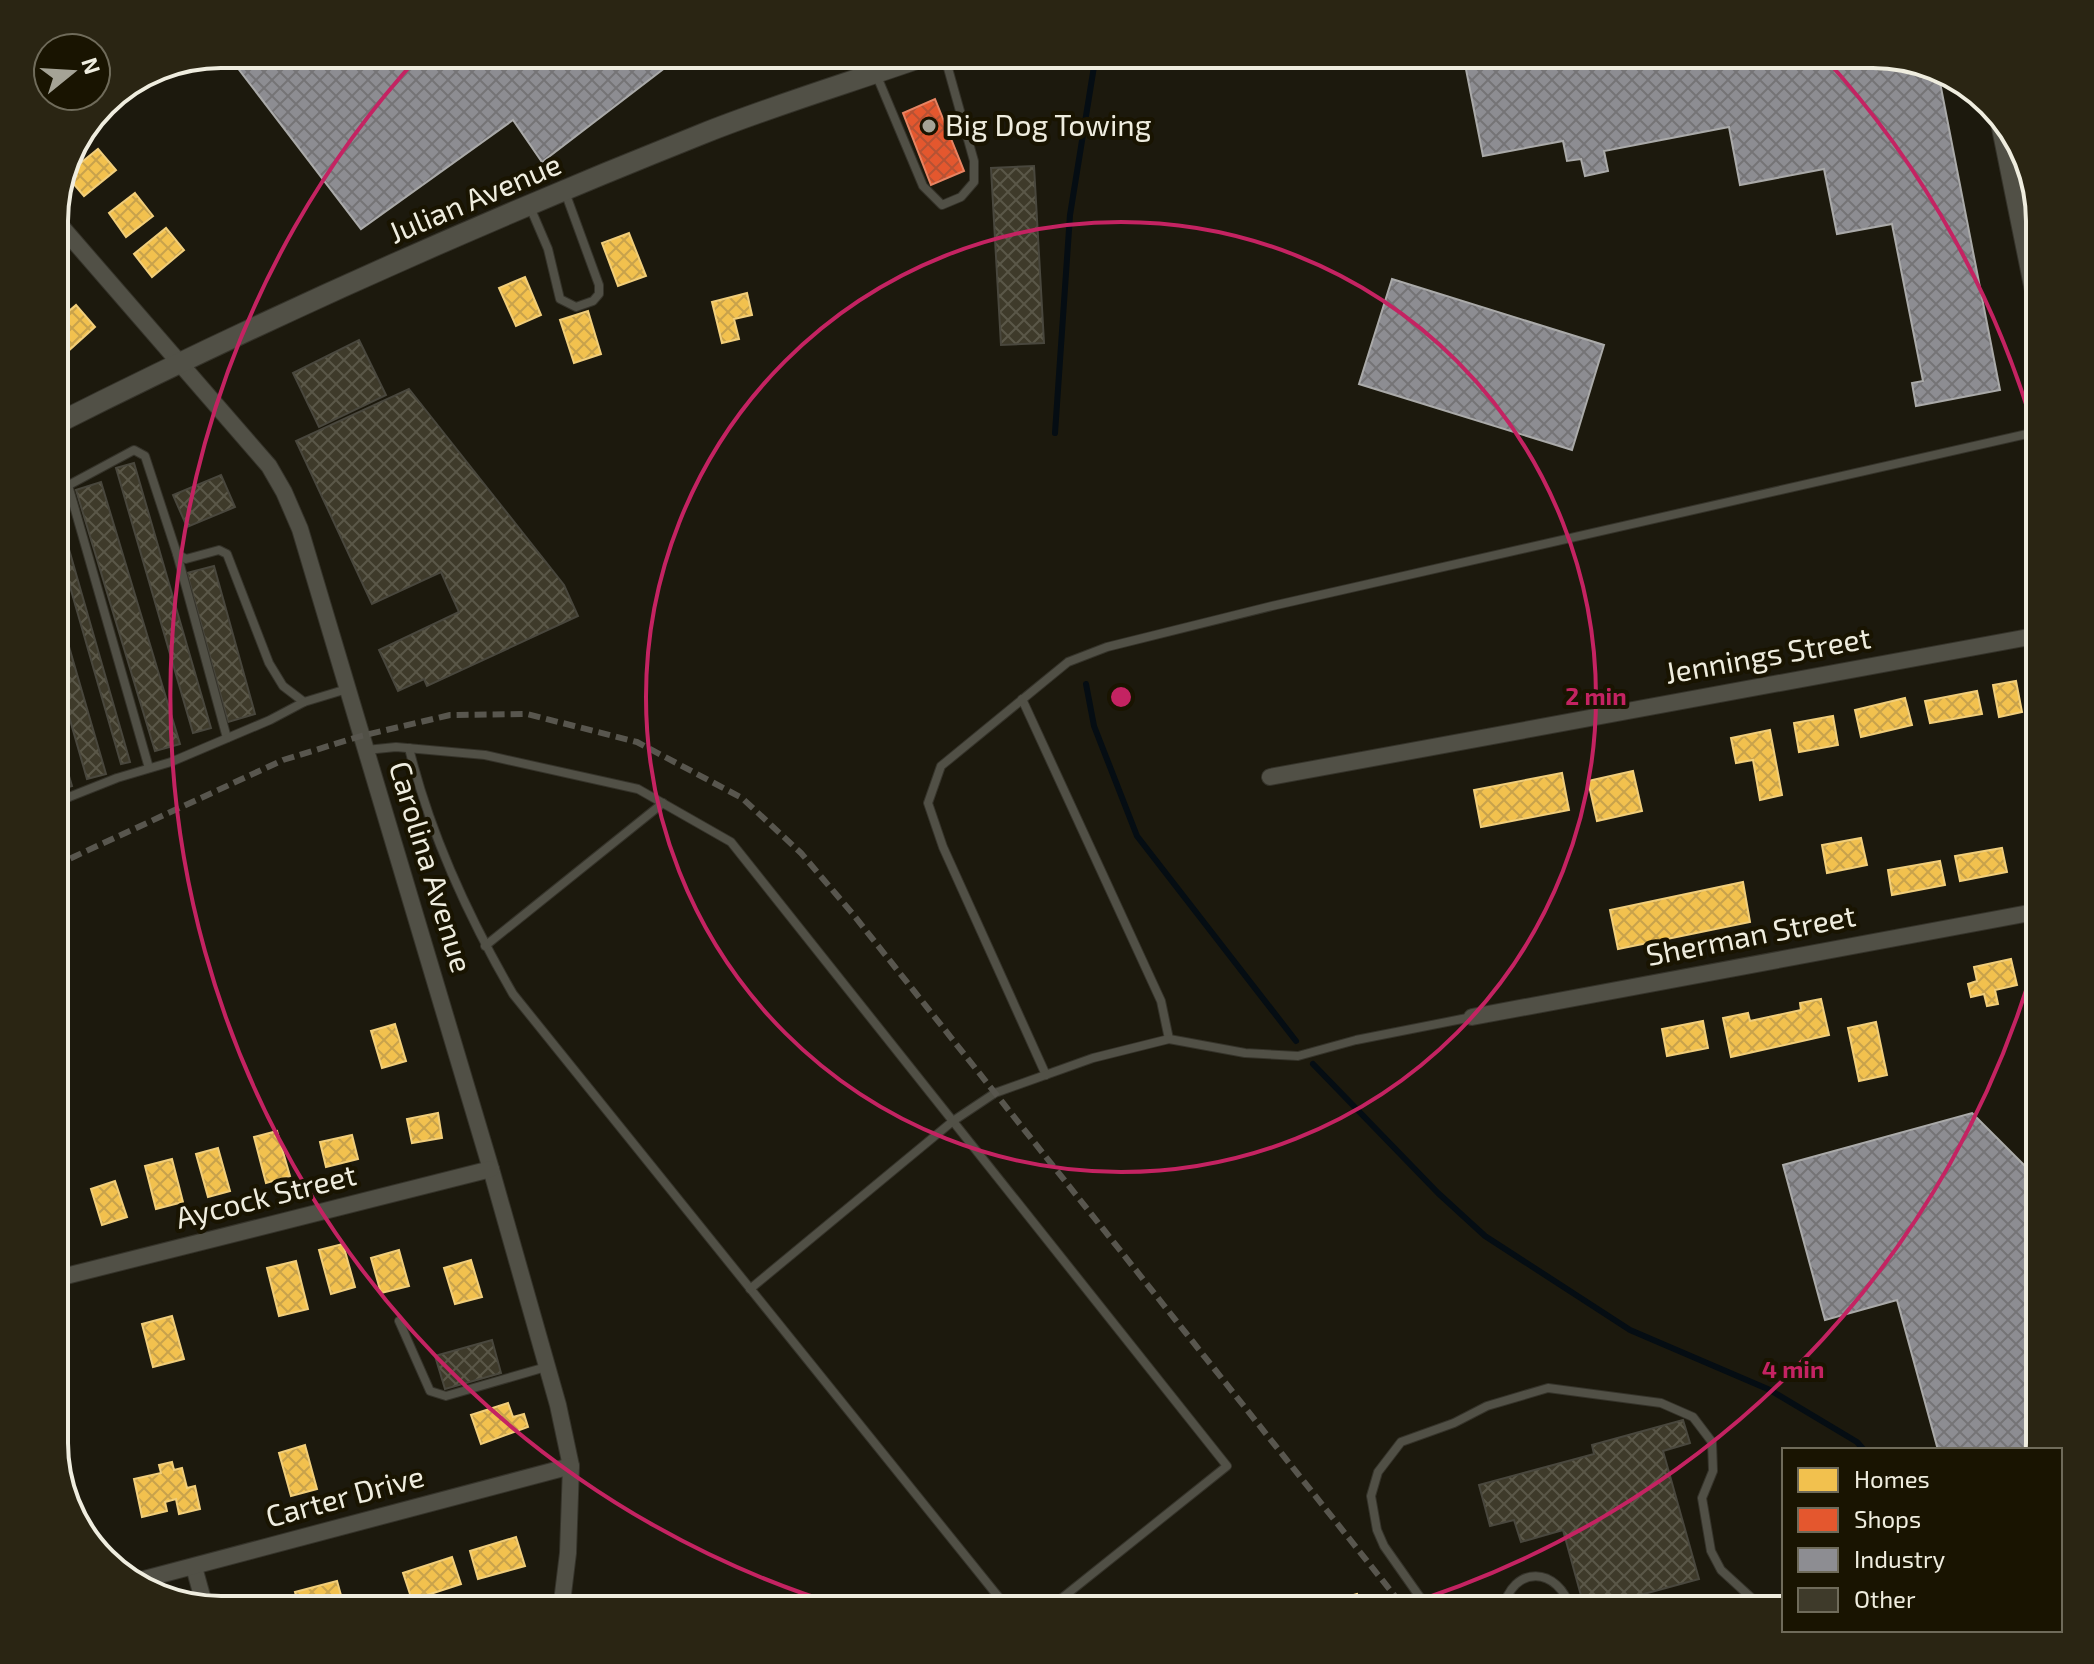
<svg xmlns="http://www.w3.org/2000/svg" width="2094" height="1664" font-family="'Exo 2',sans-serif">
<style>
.homes{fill:url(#homes-cross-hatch);stroke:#f1ce7a;stroke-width:2}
.shops{fill:url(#shops-cross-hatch);stroke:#e78463;stroke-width:2}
.industry{fill:url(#industry-cross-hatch);stroke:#aaaaa9;stroke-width:2}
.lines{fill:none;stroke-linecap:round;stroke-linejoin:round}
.stream{stroke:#050d13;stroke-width:6}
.building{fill:url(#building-cross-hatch);stroke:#49473d;stroke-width:2}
.service-casing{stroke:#35332a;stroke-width:10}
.minor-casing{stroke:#35332a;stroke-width:18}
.tertiary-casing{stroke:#35332a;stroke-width:22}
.service{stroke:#515046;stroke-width:8}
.minor{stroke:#515046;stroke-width:16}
.tertiary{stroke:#515046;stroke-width:20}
.rail{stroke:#58564e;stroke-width:6;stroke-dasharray:12 6;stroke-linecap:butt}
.ring{fill:none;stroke:#c42362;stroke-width:4}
.poi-dot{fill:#a5a396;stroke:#191401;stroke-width:3}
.labels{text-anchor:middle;stroke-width:8;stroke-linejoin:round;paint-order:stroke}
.poi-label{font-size:30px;fill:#efeddf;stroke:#191401;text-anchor:start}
.street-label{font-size:30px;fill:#efeddf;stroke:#191401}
.rim{fill:none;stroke:#efeddf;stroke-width:4}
.centre{fill:#c42362;stroke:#191401;stroke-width:4}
.ring-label{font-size:24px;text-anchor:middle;font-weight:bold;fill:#c42362;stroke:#191401;stroke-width:8;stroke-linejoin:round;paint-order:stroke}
</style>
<defs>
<pattern id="homes-cross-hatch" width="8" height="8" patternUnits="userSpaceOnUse" patternTransform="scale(2)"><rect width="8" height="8" fill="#f2c14e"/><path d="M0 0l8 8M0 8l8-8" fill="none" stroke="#c8a24b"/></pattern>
<pattern id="shops-cross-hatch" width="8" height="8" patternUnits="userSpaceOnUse" patternTransform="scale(2)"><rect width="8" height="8" fill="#e4572e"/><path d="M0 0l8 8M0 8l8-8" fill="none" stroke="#b55234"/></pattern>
<pattern id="industry-cross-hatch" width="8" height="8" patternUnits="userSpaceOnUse" patternTransform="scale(2)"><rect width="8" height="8" fill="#8d8d92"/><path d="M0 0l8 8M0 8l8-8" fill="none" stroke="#757476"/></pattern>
<pattern id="building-cross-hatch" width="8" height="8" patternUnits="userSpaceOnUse" patternTransform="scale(2)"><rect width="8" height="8" fill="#3e3a2a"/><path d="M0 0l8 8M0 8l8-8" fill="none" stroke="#5a5748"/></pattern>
</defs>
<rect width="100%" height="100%" fill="#1c190d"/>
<g class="homes">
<polygon points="98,149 116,170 84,196 66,175"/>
<polygon points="135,193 153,216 126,237 109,213"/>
<polygon points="166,228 184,250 152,277 134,254"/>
<polygon points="629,233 646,276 618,286 602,243"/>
<polygon points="525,277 541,315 516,326 499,288"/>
<polygon points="747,293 752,315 734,319 739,339 722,343 712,302"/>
<polygon points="76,305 95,327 66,353 54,340 54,324"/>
<polygon points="588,311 601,354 574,363 560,320"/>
<polygon points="2016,681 2022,712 1999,717 1993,685"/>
<polygon points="1977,691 1982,714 1930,723 1925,701"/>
<polygon points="1905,698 1912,725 1861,737 1855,710"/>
<polygon points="1833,716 1838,745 1799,752 1794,723"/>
<polygon points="1770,730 1782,795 1760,800 1753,760 1736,763 1731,738"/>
<polygon points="1633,771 1642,811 1597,821 1588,781"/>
<polygon points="1562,773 1569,810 1481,827 1474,790"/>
<polygon points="1861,838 1867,865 1827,873 1822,845"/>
<polygon points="2002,848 2007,872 1960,881 1955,856"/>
<polygon points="1940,861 1945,885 1892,895 1888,870"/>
<polygon points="1743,882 1750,922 1618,949 1610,910"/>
<polygon points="2011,959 2017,985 1995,990 1998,1004 1987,1006 1984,994 1971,997 1968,984 1977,981 1974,967"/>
<polygon points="1821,999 1829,1035 1731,1057 1723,1018 1748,1013 1750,1021 1801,1010 1800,1003"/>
<polygon points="1703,1021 1708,1048 1667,1056 1662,1029"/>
<polygon points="1876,1022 1887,1075 1859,1081 1848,1028"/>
<polygon points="395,1024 406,1061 382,1068 371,1031"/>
<polygon points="438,1113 442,1138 412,1143 407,1119"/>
<polygon points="277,1131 290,1176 266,1183 254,1137"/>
<polygon points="352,1135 358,1159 326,1167 320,1142"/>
<polygon points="218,1148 230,1191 208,1197 196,1154"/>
<polygon points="172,1159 183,1202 156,1209 145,1166"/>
<polygon points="115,1181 127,1217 102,1225 91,1189"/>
<polygon points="343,1244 355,1287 331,1294 319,1250"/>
<polygon points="399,1250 409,1286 381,1293 371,1258"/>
<polygon points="471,1260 482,1297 455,1304 444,1268"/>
<polygon points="296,1261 308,1309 279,1316 267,1268"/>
<polygon points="172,1316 184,1359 153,1367 142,1324"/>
<polygon points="508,1403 513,1417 524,1414 528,1427 481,1444 471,1415"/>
<polygon points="305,1445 317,1489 291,1496 279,1453"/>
<polygon points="172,1462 174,1470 182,1468 187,1488 195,1486 200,1509 179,1514 176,1499 165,1502 167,1511 142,1517 134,1479 161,1473 159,1465"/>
<polygon points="516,1537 525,1566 478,1579 470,1551"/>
<polygon points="452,1557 461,1584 412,1600 403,1573"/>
<polygon points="337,1581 344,1606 330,1610 300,1610 295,1592"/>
<polygon points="1357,1594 1361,1610 1339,1610 1336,1600"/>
<polygon points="277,1602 279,1610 252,1610"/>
</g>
<polygon class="shops" points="935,99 964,171 931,185 903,113"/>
<g class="industry">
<polygon points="227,54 683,54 542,162 513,120 361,229"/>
<polygon points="1463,54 1719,54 1720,60 1750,54 1874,54 1937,67 2000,390 1916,406 1912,383 1923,381 1892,224 1837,234 1824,169 1740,185 1729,127 1604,151 1608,171 1585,176 1581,159 1567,161 1563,141 1483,156"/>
<polygon points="1392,279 1604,345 1572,450 1359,384"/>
<polygon points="1972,1113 2040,1181 2039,1450 1938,1450 1897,1300 1825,1320 1783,1165"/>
</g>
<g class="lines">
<g class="stream">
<polyline points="1055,433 1070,215 1096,54"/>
<polyline points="1086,684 1094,726 1137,836 1296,1041"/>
<polyline points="1313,1064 1438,1193 1485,1236 1630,1330 1770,1390 1857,1442 1864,1450"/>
</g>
</g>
<g class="building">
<polygon points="1034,166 1044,343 1001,345 991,168"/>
<polygon points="359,340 386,395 319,427 293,373"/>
<polygon points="409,389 564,585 578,616 427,686 424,679 398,691 379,650 459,612 441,572 372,604 296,441"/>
<polygon points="134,463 211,728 193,733 116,468"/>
<polygon points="221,475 235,507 187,527 173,495"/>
<polygon points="101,482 180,744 155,751 76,490"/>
<polygon points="56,504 130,762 121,764 54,531"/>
<polygon points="214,566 255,714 228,722 187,573"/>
<polygon points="54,595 106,774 87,779 54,664"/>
<polygon points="54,726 72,786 54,791"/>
<polygon points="492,1340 501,1373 445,1389 435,1356"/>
<polygon points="1683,1420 1690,1443 1663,1451 1699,1579 1585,1610 1563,1530 1521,1542 1514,1520 1490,1526 1479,1485 1594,1454 1592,1445"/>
</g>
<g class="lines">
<defs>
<g id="service">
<polyline points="876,74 923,186 942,205 961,197 974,182 974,161 944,54"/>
<polyline points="530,207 548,249 560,299 576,307 593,301 599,294 599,285 565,192"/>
<polyline points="68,485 149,768"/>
<polyline points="54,493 134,450 145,456 177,554 186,559 219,550 227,554 269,663 283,686 304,702"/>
<polyline points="177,554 227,738"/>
<polyline points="1022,699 1161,1001 1169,1039"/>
<path d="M409,748C430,834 469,918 513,994L1009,1610"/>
<polyline points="366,750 396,747 485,755 638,789 731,842 1227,1466 1047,1610"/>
<polyline points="54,803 117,778 171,762 270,720 304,702 347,689"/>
<polyline points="485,946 663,803"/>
<polyline points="1046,1075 943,847 928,803 941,766 1068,662 1107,647 1272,606 2040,431"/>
<polyline points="750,1289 953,1121 995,1093 1093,1058 1169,1039 1245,1053 1298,1056 1356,1040 1472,1017"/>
<polyline points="399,1321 430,1391 446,1396 546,1367"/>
<polyline points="1429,1610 1384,1546 1377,1530 1371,1496 1378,1472 1401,1442 1454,1423 1487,1406 1548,1388 1661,1403 1693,1417 1712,1442 1713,1471 1702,1498 1711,1551 1721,1570 1756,1602 1759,1610"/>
<path d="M1503,1610C1512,1564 1559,1566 1571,1610"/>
<polyline points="1640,1610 1669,1602 1682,1606 1683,1610"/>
</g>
<g id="minor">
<polyline points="54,218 269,466 284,492 300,529 491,1169 558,1405 571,1466 568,1553 561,1610"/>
<polyline points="1270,777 2040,635"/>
<polyline points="1472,1017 2040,911"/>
<polyline points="54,1279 491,1169"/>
<polyline points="194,1567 205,1607"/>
<polyline points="133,1582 571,1466"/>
</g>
<g id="tertiary">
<polyline points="2000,118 2040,315"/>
<path d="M54,425C264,319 484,221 702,134C777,104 855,81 931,54"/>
</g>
</defs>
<use href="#service" class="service-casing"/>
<use href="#minor" class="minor-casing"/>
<use href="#tertiary" class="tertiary-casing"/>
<use href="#service" class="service"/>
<use href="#minor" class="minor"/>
<use href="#tertiary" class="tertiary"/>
<polyline class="rail" points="54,866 283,760 361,736 450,715 527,714 637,742 742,798 801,853 852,913 1406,1610"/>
</g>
<g class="ring">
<circle cx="1121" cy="697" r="475"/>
<path d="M2040 943A951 951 0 0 1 1391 1609M851 1609A951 951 0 0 1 420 55M1822 55A951 951 0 0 1 2040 451"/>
</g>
<circle class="poi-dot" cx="929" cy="126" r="8"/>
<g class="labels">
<g class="poi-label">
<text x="945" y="136">Big Dog Towing</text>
</g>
<g class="street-label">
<text transform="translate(475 199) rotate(-23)" y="10">Julian Avenue</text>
<text transform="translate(1768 656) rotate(-10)" y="10">Jennings Street</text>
<text transform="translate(430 867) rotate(73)" y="10">Carolina Avenue</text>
<text transform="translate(1751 936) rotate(-11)" y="10">Sherman Street</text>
<text transform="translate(266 1197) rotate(-14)" y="10">Aycock Street</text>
<text transform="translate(345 1497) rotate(-15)" y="10">Carter Drive</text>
</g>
</g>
<path d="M0 0H2094V1664H0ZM221 68H1873A153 153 0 0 1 2026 221V1443A153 153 0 0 1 1873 1596H221A153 153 0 0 1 68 1443V221A153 153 0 0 1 221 68Z" fill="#2a2513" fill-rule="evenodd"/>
<path class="rim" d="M221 68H1873A153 153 0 0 1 2026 221V1443A153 153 0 0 1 1873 1596H221A153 153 0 0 1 68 1443V221A153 153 0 0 1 221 68Z"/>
<circle cx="1121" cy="697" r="12" class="centre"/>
<g class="ring-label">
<text x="1596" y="705">2 min</text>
<text x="1793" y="1378">4 min</text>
</g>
<rect x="1782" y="1448" width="280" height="184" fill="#191401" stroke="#6f6b5a" stroke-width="2"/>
<rect x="1798" y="1468" width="40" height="24" fill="#f2c14e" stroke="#6f6b5a" stroke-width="2"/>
<text x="1854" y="1488" font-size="24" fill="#efeddf">Homes</text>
<rect x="1798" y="1508" width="40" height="24" fill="#e4572e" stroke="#6f6b5a" stroke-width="2"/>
<text x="1854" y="1528" font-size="24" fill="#efeddf">Shops</text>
<rect x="1798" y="1548" width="40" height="24" fill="#8d8d92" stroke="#6f6b5a" stroke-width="2"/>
<text x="1854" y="1568" font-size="24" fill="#efeddf">Industry</text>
<rect x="1798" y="1588" width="40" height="24" fill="#3e3a2a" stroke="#6f6b5a" stroke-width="2"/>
<text x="1854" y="1608" font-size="24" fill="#efeddf">Other</text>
<g transform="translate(72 72) rotate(72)"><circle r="38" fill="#191401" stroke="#6f6b5a" stroke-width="2"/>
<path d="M0-6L14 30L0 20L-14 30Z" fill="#a5a396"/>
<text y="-12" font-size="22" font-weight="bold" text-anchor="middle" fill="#efeddf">N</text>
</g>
</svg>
